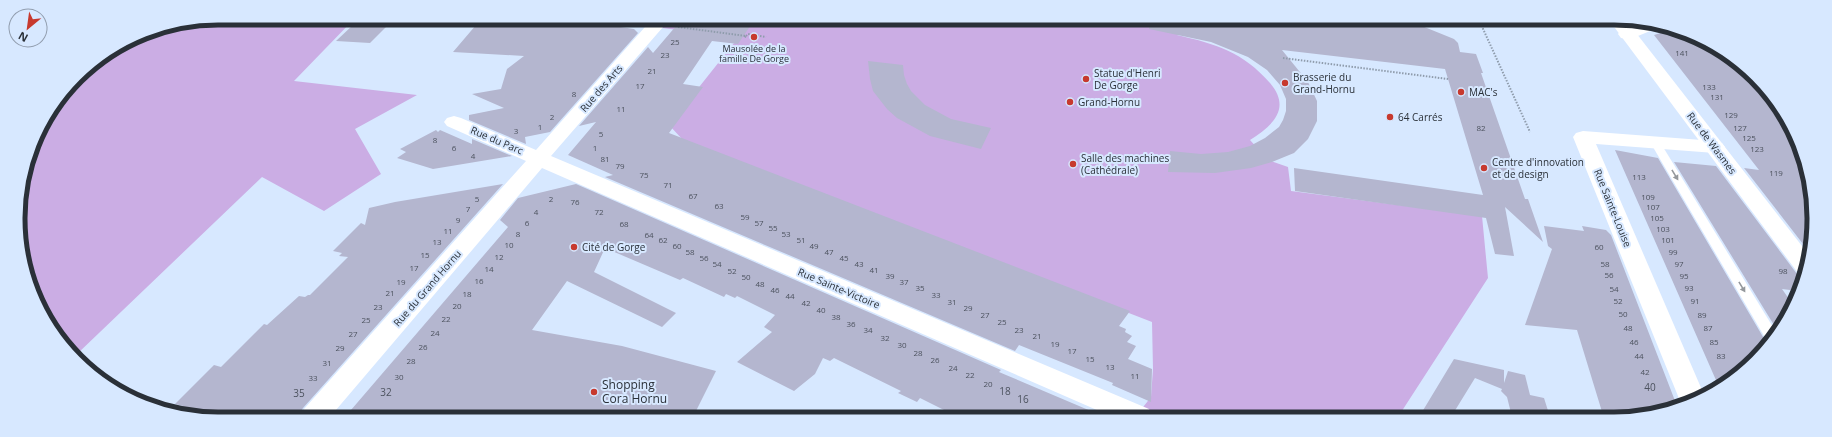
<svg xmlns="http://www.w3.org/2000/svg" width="1832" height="437" font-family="'Open Sans',sans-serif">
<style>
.green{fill:#cbade4}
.building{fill:#b4b6cf}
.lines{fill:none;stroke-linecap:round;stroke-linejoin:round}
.path{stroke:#8f9cac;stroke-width:2;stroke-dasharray:1.5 1.5;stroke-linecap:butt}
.lane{fill:#fff;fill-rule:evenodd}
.street{fill:#fff;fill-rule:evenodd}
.secondary{fill:#fff;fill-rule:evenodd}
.oneway{fill:#94989c}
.poi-dot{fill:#c7392e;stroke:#d7e8ff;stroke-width:1.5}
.labels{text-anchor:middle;stroke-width:4;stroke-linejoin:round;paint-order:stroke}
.number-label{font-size:8px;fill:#4c525e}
.far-poi-label{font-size:9px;fill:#2a3038;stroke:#d7e8ff}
.poi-label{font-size:10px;fill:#2a3038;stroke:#d7e8ff;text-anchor:start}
.street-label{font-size:10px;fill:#2a3038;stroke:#d7e8ff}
.near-number-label{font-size:10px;fill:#4c525e}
.near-poi-label{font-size:12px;fill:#2a3038;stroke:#d7e8ff;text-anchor:start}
.rim{fill:none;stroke:#2a3038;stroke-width:5}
</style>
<rect width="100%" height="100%" fill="#d7e8ff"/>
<g class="green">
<polygon points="219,18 355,18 294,81 417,95 355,129 381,174 324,211 262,177 76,355 60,341 29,283 18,205 39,130 86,68 142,33"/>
<path d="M755,19H789L803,21L805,19H1177V35C1216,44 1243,52 1270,83C1292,109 1272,126 1250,140L1268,160L1288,167L1291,191L1482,216L1488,278L1398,417H1152L1140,411L1151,397L1153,369L1152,322L683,140L669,125L738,38L655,27L660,22L745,32Z"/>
</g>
<g class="building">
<polygon points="370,18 395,18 370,43 336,41 353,25 362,25"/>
<polygon points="482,18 560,18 634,29 638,33 550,132 525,137 526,144 469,120 469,115 504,108 472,94 501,89 507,69 524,56 453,52"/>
<polygon points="682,19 755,19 738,44 712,41 683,84 703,87 669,133 1130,311 1119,326 1126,329 1125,332 1132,336 1127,342 1136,346 1128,359 1152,369 1151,402 1112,385 1113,383 1019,345 1015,351 605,177 613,175 568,155 596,122 579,126 648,47 653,53"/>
<polygon points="1151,19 1189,21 1189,19 1420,19 1417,24 1454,39 1458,43 1460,52 1476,54 1483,73 1481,73 1525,199 1528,199 1543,242 1505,207 1514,256 1495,254 1486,218 1295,191 1294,168 1483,195 1445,69 1282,50 1308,82 1317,101 1317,121 1308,139 1294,153 1272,162 1251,168 1215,173 1168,172 1170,151 1201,154 1228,152 1250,146 1265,138 1279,127 1283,120 1286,111 1286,99 1280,85 1267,70 1248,57 1211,42 1149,29"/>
<polygon points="1670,30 1714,45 1773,97 1764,96 1785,121 1807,167 1812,245 1810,253 1744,168 1759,170 1654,35"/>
<polygon points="868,61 903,65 904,75 907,84 911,91 925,105 951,119 991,128 981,149 930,136 897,118 887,109 873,91 870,79"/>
<polygon points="436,130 438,132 440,130 472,144 472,139 512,156 433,169 397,158 406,152 400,149"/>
<polygon points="1615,150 1658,158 1766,342 1768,342 1755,360 1719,387"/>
<polygon points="1674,162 1716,166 1797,274 1803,275 1798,291 1782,289 1794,306 1777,330"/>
<polygon points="503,184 303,408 297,417 192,417 177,412 183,406 175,404 214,365 221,367 264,324 267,325 299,296 305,297 308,295 310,295 348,257 339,256 342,253 333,251 361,223 365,225 369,208 395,202"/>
<polygon points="576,184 1001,370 999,372 1006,375 1105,417 958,417 920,398 917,402 898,393 901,391 834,358 830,361 823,358 815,374 794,391 737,362 772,332 764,327 775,315 737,296 735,298 726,294 724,297 683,278 680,280 605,248 594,272 676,313 662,327 567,281 532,330 622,346 716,371 693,417 345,417 508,227 500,220 518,198"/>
<polygon points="1544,226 1584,231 1582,226 1606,230 1611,235 1677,406 1639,417 1608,417 1608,415 1603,415 1577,330 1525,325 1552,249 1548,246"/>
<polygon points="1454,359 1504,370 1504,383 1508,371 1525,375 1530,395 1544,398 1550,417 1512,417 1507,397 1501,391 1502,389 1475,378 1451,417 1419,417"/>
</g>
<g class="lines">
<g class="path">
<polyline points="1479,20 1530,132"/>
<polyline points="678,27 746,36 744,38"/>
<polyline points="746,36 748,34 766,37"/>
<polyline points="1283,58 1448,79"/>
</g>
<polygon class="lane" points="1655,139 1660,142 1776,332 1769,341 1767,341 1650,142"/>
<g class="street">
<polygon points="606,18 670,19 551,156 1149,409 1152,417 1113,417 542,168 330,417 301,417 304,409 526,161 447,126 444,122 447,118 454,116 461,118 536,150 645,27 608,22"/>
<polygon points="1645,21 1660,27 1633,38 1627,39 1621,38 1618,34 1621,30"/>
<polygon points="1583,131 1715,141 1722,143 1725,147 1722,151 1715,153 1596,144 1705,397 1702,398 1682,405 1680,401 1573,137 1576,133"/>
</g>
<polygon class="secondary" points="1609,20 1626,20 1809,255 1803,274 1798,273"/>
</g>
<defs><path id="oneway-solid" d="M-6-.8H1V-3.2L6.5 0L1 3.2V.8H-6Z"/></defs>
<g class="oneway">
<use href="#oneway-solid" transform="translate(1675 175) rotate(59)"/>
<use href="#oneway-solid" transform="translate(1742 287) rotate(59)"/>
</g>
<g class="poi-dot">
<circle cx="754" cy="37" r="4"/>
<circle cx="1086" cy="79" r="4"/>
<circle cx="1285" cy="83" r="4"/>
<circle cx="1461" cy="92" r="4"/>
<circle cx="1070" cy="102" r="4"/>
<circle cx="1390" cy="117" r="4"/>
<circle cx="1073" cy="164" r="4"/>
<circle cx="1484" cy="168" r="4"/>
<circle cx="574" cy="247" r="4"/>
<circle cx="594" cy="392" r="4"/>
</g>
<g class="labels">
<g class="number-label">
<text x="675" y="45">25</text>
<text x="1682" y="56">141</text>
<text x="665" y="58">23</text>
<text x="652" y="74">21</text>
<text x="640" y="89">17</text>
<text x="1709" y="90">133</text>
<text x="574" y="97">8</text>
<text x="1717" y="100">131</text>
<text x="621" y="112">11</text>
<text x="1731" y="118">129</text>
<text x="552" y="120">2</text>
<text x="540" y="130">1</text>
<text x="1481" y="131">82</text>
<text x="1740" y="131">127</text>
<text x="516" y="134">3</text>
<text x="601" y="137">5</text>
<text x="1749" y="141">125</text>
<text x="435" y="143">8</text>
<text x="454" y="151">6</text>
<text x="595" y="151">1</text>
<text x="1757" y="152">123</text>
<text x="473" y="159">4</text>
<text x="605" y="162">81</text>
<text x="620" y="169">79</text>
<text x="1776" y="176">119</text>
<text x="644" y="178">75</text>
<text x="1639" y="180">113</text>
<text x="668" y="188">71</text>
<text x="693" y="199">67</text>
<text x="1648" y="200">109</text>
<text x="477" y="202">5</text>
<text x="551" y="202">2</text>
<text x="575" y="205">76</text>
<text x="719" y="209">63</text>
<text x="1653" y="210">107</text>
<text x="468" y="212">7</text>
<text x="536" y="215">4</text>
<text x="599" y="215">72</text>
<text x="745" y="220">59</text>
<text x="1657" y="221">105</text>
<text x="458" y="223">9</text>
<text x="527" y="226">6</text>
<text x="759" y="226">57</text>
<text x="624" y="227">68</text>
<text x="773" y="231">55</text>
<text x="1663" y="232">103</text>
<text x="448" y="234">11</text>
<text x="518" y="237">8</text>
<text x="786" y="237">53</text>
<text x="649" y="238">64</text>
<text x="663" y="243">62</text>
<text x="801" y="243">51</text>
<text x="1668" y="243">101</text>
<text x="437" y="245">13</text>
<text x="509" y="248">10</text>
<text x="677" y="249">60</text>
<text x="814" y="249">49</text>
<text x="1599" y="250">60</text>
<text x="690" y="255">58</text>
<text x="829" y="255">47</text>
<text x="1673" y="255">99</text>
<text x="425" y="258">15</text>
<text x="499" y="260">12</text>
<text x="704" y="261">56</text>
<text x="844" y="261">45</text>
<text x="717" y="267">54</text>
<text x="859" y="267">43</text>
<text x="1605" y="267">58</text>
<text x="1679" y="267">97</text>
<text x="414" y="271">17</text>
<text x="489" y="272">14</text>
<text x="874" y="273">41</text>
<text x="732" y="274">52</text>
<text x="1783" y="274">98</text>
<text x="1609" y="278">56</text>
<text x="890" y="279">39</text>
<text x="1684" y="279">95</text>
<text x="746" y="280">50</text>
<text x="479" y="284">16</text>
<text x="401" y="285">19</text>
<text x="904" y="285">37</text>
<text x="760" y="287">48</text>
<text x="920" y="291">35</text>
<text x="1689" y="291">93</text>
<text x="1614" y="292">54</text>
<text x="775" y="293">46</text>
<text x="390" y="296">21</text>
<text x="467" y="297">18</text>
<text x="936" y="298">33</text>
<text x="790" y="299">44</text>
<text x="1618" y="304">52</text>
<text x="1695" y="304">91</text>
<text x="952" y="305">31</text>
<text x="806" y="306">42</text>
<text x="457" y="309">20</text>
<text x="378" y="310">23</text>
<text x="968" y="311">29</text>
<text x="821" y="313">40</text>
<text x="1623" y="317">50</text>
<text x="985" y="318">27</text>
<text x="1702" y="318">89</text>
<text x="836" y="320">38</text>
<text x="446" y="322">22</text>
<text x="366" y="323">25</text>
<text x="1002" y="325">25</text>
<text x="851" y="327">36</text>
<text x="1628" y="331">48</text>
<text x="1708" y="331">87</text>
<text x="868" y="333">34</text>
<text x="1019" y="333">23</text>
<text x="435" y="336">24</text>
<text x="353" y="337">27</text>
<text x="1037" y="339">21</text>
<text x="885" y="341">32</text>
<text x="1634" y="345">46</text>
<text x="1714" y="345">85</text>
<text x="1055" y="347">19</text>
<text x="902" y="348">30</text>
<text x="423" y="350">26</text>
<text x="340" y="351">29</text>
<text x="1072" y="354">17</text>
<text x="918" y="356">28</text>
<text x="1639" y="359">44</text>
<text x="1721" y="359">83</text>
<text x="1090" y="362">15</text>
<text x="935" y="363">26</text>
<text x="411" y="364">28</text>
<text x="327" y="366">31</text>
<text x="1110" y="370">13</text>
<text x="953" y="371">24</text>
<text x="1645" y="375">42</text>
<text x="970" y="378">22</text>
<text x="1135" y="379">11</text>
<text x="399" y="380">30</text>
<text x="313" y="381">33</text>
<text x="988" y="387">20</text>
</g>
<g class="far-poi-label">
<text x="754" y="52">Mausolée de la<tspan x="754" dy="10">famille De Gorge</tspan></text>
</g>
<g class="poi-label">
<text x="1094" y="77">Statue d'Henri<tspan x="1094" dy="12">De Gorge</tspan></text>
<text x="1293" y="81">Brasserie du<tspan x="1293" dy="12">Grand-Hornu</tspan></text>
<text x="1469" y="96">MAC's</text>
<text x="1078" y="106">Grand-Hornu</text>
<text x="1398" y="121">64 Carrés</text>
<text x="1081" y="162">Salle des machines<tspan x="1081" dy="12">(Cathédrale)</tspan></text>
<text x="1492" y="166">Centre d'innovation<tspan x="1492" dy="12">et de design</tspan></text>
<text x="582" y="251">Cité de Gorge</text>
</g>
<g class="street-label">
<text transform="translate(601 88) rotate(-49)" y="4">Rue des Arts</text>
<text transform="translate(497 140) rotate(23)" y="4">Rue du Parc</text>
<text transform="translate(1712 143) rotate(53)" y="4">Rue de Wasmes</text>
<text transform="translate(1613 208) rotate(68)" y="4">Rue Sainte-Louise</text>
<text transform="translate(427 288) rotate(-49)" y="4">Rue du Grand Hornu</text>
<text transform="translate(839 288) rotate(23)" y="4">Rue Sainte-Victoire</text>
</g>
<g class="near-number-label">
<text x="1650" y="391">40</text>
<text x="1005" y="395">18</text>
<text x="386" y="396">32</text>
<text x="299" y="397">35</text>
<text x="1023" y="403">16</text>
</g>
<g class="near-poi-label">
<text x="602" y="389">Shopping<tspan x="602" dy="14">Cora Hornu</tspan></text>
</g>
</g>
<path d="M0 0H1832V437H0ZM218 25H1614A193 193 0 0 1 1807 218V219A193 193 0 0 1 1614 412H218A193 193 0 0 1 25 219V218A193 193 0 0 1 218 25Z" fill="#d7e8ff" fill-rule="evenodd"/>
<path class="rim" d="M218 25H1614A193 193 0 0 1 1807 218V219A193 193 0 0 1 1614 412H218A193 193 0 0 1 25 219V218A193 193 0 0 1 218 25Z"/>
<g transform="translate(28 28) rotate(209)"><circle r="19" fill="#d7e8ff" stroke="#929eaf"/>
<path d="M0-3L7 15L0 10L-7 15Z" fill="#c7392e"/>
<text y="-6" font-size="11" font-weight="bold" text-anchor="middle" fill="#2a3038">N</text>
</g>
</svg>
